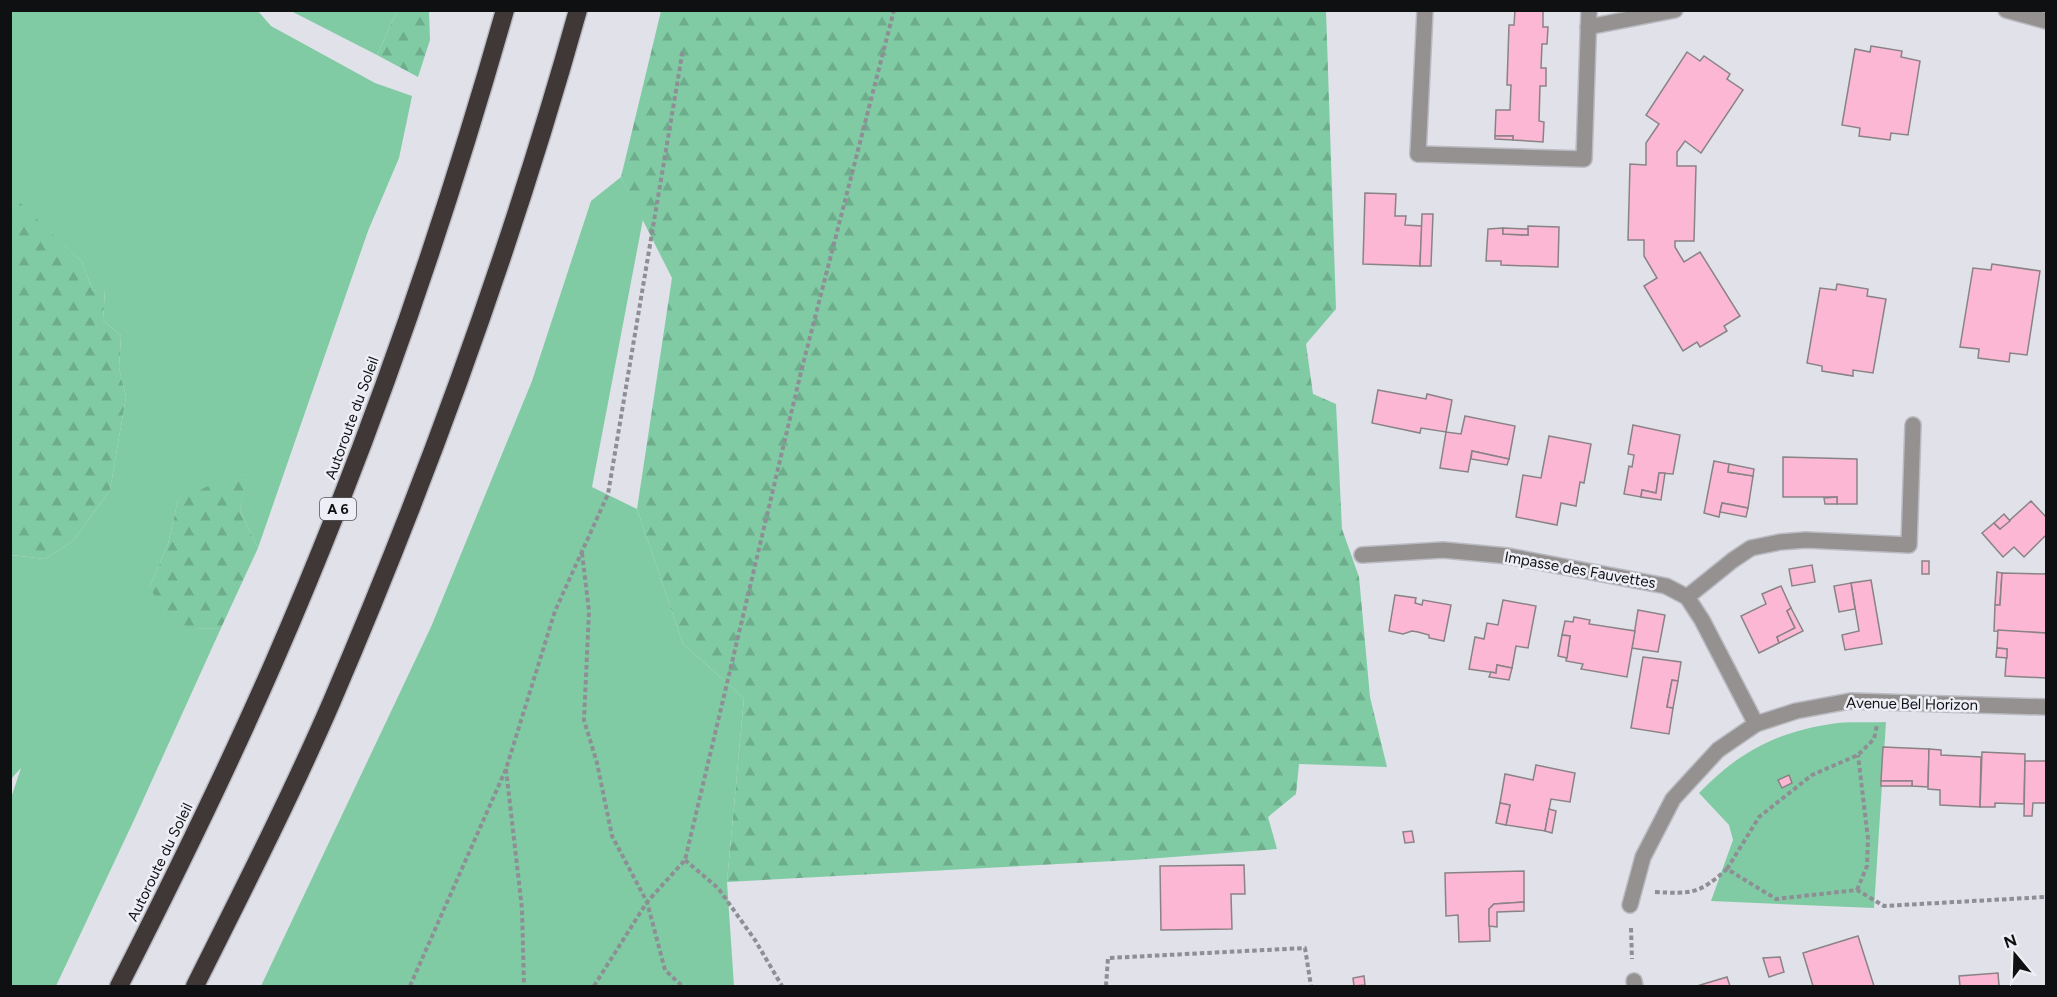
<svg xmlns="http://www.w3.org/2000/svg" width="2057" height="997" font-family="Figtree,sans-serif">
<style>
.green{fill:#80cba4}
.forest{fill:url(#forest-firs)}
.building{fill:#fbb7d3;stroke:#8a8385;stroke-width:1.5}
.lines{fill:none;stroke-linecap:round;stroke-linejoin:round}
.lane-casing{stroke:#babbc2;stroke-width:18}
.street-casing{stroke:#babbc2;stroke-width:18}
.highway-casing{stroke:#babbc2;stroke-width:21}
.path{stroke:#8e8f95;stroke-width:4;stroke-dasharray:4.5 3;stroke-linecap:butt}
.lane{stroke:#949190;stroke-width:15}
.street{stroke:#949190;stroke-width:15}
.highway{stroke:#3f3837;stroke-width:18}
.labels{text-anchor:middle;stroke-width:5;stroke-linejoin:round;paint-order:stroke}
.shield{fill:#eeeff6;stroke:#525356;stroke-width:1.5}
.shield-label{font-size:14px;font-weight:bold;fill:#0f1012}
.street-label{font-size:15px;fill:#0f1012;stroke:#eeeff6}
</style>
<defs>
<pattern id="forest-firs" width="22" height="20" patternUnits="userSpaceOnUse" patternTransform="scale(1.5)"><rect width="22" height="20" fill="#80cba4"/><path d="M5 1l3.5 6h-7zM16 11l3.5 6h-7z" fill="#6dad8c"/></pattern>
</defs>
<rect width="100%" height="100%" fill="#e0e1e9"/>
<g class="green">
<polygon points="11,11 258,11 271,26 375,83 412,96 399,158 368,231 258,548 240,511 247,474 178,500 168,544 150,586 194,629 221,628 134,820 56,986 11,986 10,801 21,768 11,779 11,555 45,559 73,541 110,490 126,397 119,368 121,336 103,320 105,290 93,291 82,262 16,200 11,200"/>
<polygon points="291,11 397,11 377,55"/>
<polygon points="621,177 643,219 592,487 637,509 683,644 744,698 727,882 734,986 261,986 431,627 532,381 591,201"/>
<path d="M1886,722L1874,908L1711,901L1733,840L1729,825L1699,793C1739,752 1774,733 1831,724C1848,721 1868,723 1886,722Z"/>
</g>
<g class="forest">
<polygon points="397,11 429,11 430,40 418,77 377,55"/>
<polygon points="661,11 1326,11 1336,309 1306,344 1313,394 1336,404 1342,529 1359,577 1370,697 1387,767 1299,764 1296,794 1268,817 1277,849 1133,860 727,882 744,698 683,644 637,509 672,278 621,177"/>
<polygon points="16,199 82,262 93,291 105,289 103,320 121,336 119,368 126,397 110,490 73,541 45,559 11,555 10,201"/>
<polygon points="248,474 240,511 258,548 221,628 194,629 163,617 150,586 168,544 178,500 228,477"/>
</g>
<g class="building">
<polygon points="1515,10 1543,10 1543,27 1548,27 1547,44 1542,44 1541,68 1546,68 1546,86 1540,86 1539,121 1544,122 1543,142 1513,140 1513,136 1495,136 1496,110 1510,110 1511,85 1507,85 1509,25 1514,25"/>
<polygon points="1871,46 1902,51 1901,57 1920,61 1908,135 1891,133 1890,140 1859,136 1860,128 1842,125 1855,49 1870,52"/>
<polygon points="1687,52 1700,61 1704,56 1730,74 1727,79 1743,90 1701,153 1685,141 1677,152 1677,166 1696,166 1694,241 1675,241 1675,247 1684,262 1700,252 1740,316 1724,326 1727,331 1700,347 1697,342 1683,351 1644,286 1657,278 1644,256 1644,240 1628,240 1630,164 1646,165 1646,143 1659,124 1646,115"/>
<polygon points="1495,136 1513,136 1513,140 1495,139"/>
<polygon points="1365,193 1396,194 1395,216 1406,216 1405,225 1422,226 1420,266 1363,264"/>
<polygon points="1422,214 1433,214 1431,266 1420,266"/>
<polygon points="1528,226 1559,227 1558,267 1501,265 1501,261 1486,261 1488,229 1503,228 1503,234 1528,235"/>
<polygon points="1503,228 1528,229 1528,235 1503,234"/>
<polygon points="1992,264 2040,271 2027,355 2010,353 2009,362 1978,358 1979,349 1960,347 1973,268 1991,270"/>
<polygon points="1837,284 1868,289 1867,296 1886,299 1873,373 1853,370 1853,376 1822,371 1822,366 1807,363 1820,288 1836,290"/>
<polygon points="1378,390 1426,399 1427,394 1452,400 1446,432 1421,428 1420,433 1372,423"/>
<polygon points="1465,416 1515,426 1509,459 1472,451 1468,472 1440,468 1446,432 1461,434"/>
<polygon points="1633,425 1680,435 1673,474 1659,473 1656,493 1642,490 1641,497 1624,494 1629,466 1632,467 1634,455 1628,454"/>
<polygon points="1549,436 1591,444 1584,483 1580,482 1576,506 1561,503 1557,525 1516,517 1523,475 1541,478"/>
<polygon points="1472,451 1509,459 1507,465 1471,459"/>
<polygon points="1783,457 1857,459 1857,504 1837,504 1837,497 1783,497"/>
<polygon points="1714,461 1729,464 1728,472 1753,476 1748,508 1722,503 1719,517 1704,513"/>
<polygon points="1729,464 1754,469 1753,476 1728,472"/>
<polygon points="1659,473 1665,473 1661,500 1641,497 1642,490 1656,493"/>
<polygon points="1837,497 1837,504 1825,504 1824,498"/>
<polygon points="2031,501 2046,517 2046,535 2024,557 2014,547 2003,557 1982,533 1994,523 2000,529"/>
<polygon points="1722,503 1748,508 1746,517 1720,512"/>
<polygon points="2004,514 2010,521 2000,529 1994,523"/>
<rect x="1922" y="561" width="7" height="13"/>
<polygon points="1812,565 1815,582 1792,586 1789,569"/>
<polygon points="1997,572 2002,573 2000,605 1995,605"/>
<polygon points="2002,573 2046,574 2046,633 1994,631 1995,605 2000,605"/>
<polygon points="1871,580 1882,644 1845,650 1842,635 1859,631 1851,583"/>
<polygon points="1851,583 1855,609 1839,612 1834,586"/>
<polygon points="1781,586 1791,608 1787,611 1795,628 1777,637 1779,643 1759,653 1741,616 1766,604 1762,594"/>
<polygon points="1395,595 1416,598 1415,603 1422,605 1423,600 1451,605 1444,641 1429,638 1429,635 1418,632 1412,631 1403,634 1389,631"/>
<polygon points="1503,600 1536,606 1528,648 1516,646 1512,668 1497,665 1496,673 1469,669 1475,637 1484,639 1487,623 1498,625"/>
<polygon points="1791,608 1803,631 1779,643 1777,637 1795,628 1787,611"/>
<polygon points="1638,610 1665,615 1658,652 1632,648"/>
<polygon points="1574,617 1590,620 1589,624 1635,631 1627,677 1581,669 1583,664 1566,661 1570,636 1562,635 1565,621 1573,622"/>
<polygon points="1998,630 2046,633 2046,678 2005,676 2007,649 1997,648"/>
<polygon points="1562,635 1570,636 1567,658 1558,656"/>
<polygon points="1997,648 2007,649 2007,658 1996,657"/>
<polygon points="1643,657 1681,662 1678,681 1672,680 1667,707 1673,708 1669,734 1631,728"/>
<polygon points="1497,665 1512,668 1509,680 1489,677 1491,672 1496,673"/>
<polygon points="1672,680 1678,681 1673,708 1667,707"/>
<polygon points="1883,747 1929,749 1928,787 1912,786 1912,781 1881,781"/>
<polygon points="1929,749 1941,750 1941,755 1981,757 1980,807 1940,805 1940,790 1928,789"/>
<polygon points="1982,752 2025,754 2024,804 1995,803 1995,807 1980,807"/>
<polygon points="2025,761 2046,761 2046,803 2033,803 2032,816 2024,816"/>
<polygon points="1536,765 1575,773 1570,802 1551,799 1545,831 1506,825 1510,805 1500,803 1505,774 1533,780"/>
<polygon points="1789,775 1792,783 1782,788 1778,780"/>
<rect x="1881" y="781" width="31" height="5"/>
<polygon points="1500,803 1510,805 1506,825 1496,823"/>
<polygon points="1549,809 1556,811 1552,833 1545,831"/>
<polygon points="1412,831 1414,842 1405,843 1403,832"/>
<polygon points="1244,865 1245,894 1231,894 1232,929 1161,930 1160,866"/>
<polygon points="1524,871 1524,902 1494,904 1489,909 1490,941 1459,942 1458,915 1446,916 1445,873"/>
<polygon points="1524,902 1524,911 1497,912 1497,927 1489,926 1489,909 1494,904"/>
<polygon points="1858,936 1874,986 1813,986 1803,953"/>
<polygon points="1780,957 1784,972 1769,977 1763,958"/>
<polygon points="1998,973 1999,986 1960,986 1959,976"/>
<polygon points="1364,976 1365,985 1354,986 1353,978"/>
<polygon points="1727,977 1730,986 1697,986"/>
</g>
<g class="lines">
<defs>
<polyline id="lane" points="1418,154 1425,10"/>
<g id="street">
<polyline points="2006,10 2046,21"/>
<polyline points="1588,27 1675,10"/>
<polyline points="1418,154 1584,159 1589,10"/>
<polyline points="1362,555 1443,550 1508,556 1666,586 1687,597 1702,620 1756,724"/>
<polyline points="1687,597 1733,560 1751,548 1780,542 1806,540 1909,545 1913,425"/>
<polyline points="1630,905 1643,857 1673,799 1718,750 1756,724 1796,711 1850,701 2046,707"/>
<polyline points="1634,981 1635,986"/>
</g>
<g id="highway">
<path d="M119,986C173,880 226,772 274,662C366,451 442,232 505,10"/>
<path d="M195,986C242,892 290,798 332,701C428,477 512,246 578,10"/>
</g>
</defs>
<use href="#lane" class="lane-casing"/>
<use href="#street" class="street-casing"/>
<use href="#highway" class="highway-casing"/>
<g class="path">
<polyline points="582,553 589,611 584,720 597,763 612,836 647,902 665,970 682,986"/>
<polyline points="506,769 522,909 524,986"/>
<polyline points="685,860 718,888 755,940 782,986"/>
<polyline points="1727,869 1759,817 1812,775 1858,755 1874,739 1877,725"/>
<polyline points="1857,890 1867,866 1868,839 1858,755"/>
<path d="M1655,892C1692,894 1699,894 1727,869L1776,899L1857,890L1884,906L2046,897"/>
<polyline points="1631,928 1632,959"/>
<polyline points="410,986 506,769 555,611 608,494 683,49"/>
<polyline points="594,986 647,902 685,860 801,372 894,10"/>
<polyline points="1106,986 1108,958 1305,948 1311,986"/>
</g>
<use href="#lane" class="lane"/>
<use href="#street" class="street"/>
<use href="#highway" class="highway"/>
</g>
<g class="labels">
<rect class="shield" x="320" y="498" width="36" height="22" rx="4.5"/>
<g class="shield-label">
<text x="338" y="514">A 6</text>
</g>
<g class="street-label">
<text transform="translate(352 418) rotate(-70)" y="5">Autoroute du Soleil</text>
<text transform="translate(1580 570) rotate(10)" y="5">Impasse des Fauvettes</text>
<text transform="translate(1912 704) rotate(1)" y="5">Avenue Bel Horizon</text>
<text transform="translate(160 862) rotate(-64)" y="5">Autoroute du Soleil</text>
</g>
</g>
<rect width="2057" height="997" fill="none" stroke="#0f1012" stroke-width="24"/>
<g transform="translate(2015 955) rotate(341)" stroke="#eeeff6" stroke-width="4.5" paint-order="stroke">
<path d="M0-4.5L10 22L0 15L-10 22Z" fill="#0f1012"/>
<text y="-9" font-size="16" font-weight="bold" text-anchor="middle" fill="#0f1012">N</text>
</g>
</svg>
